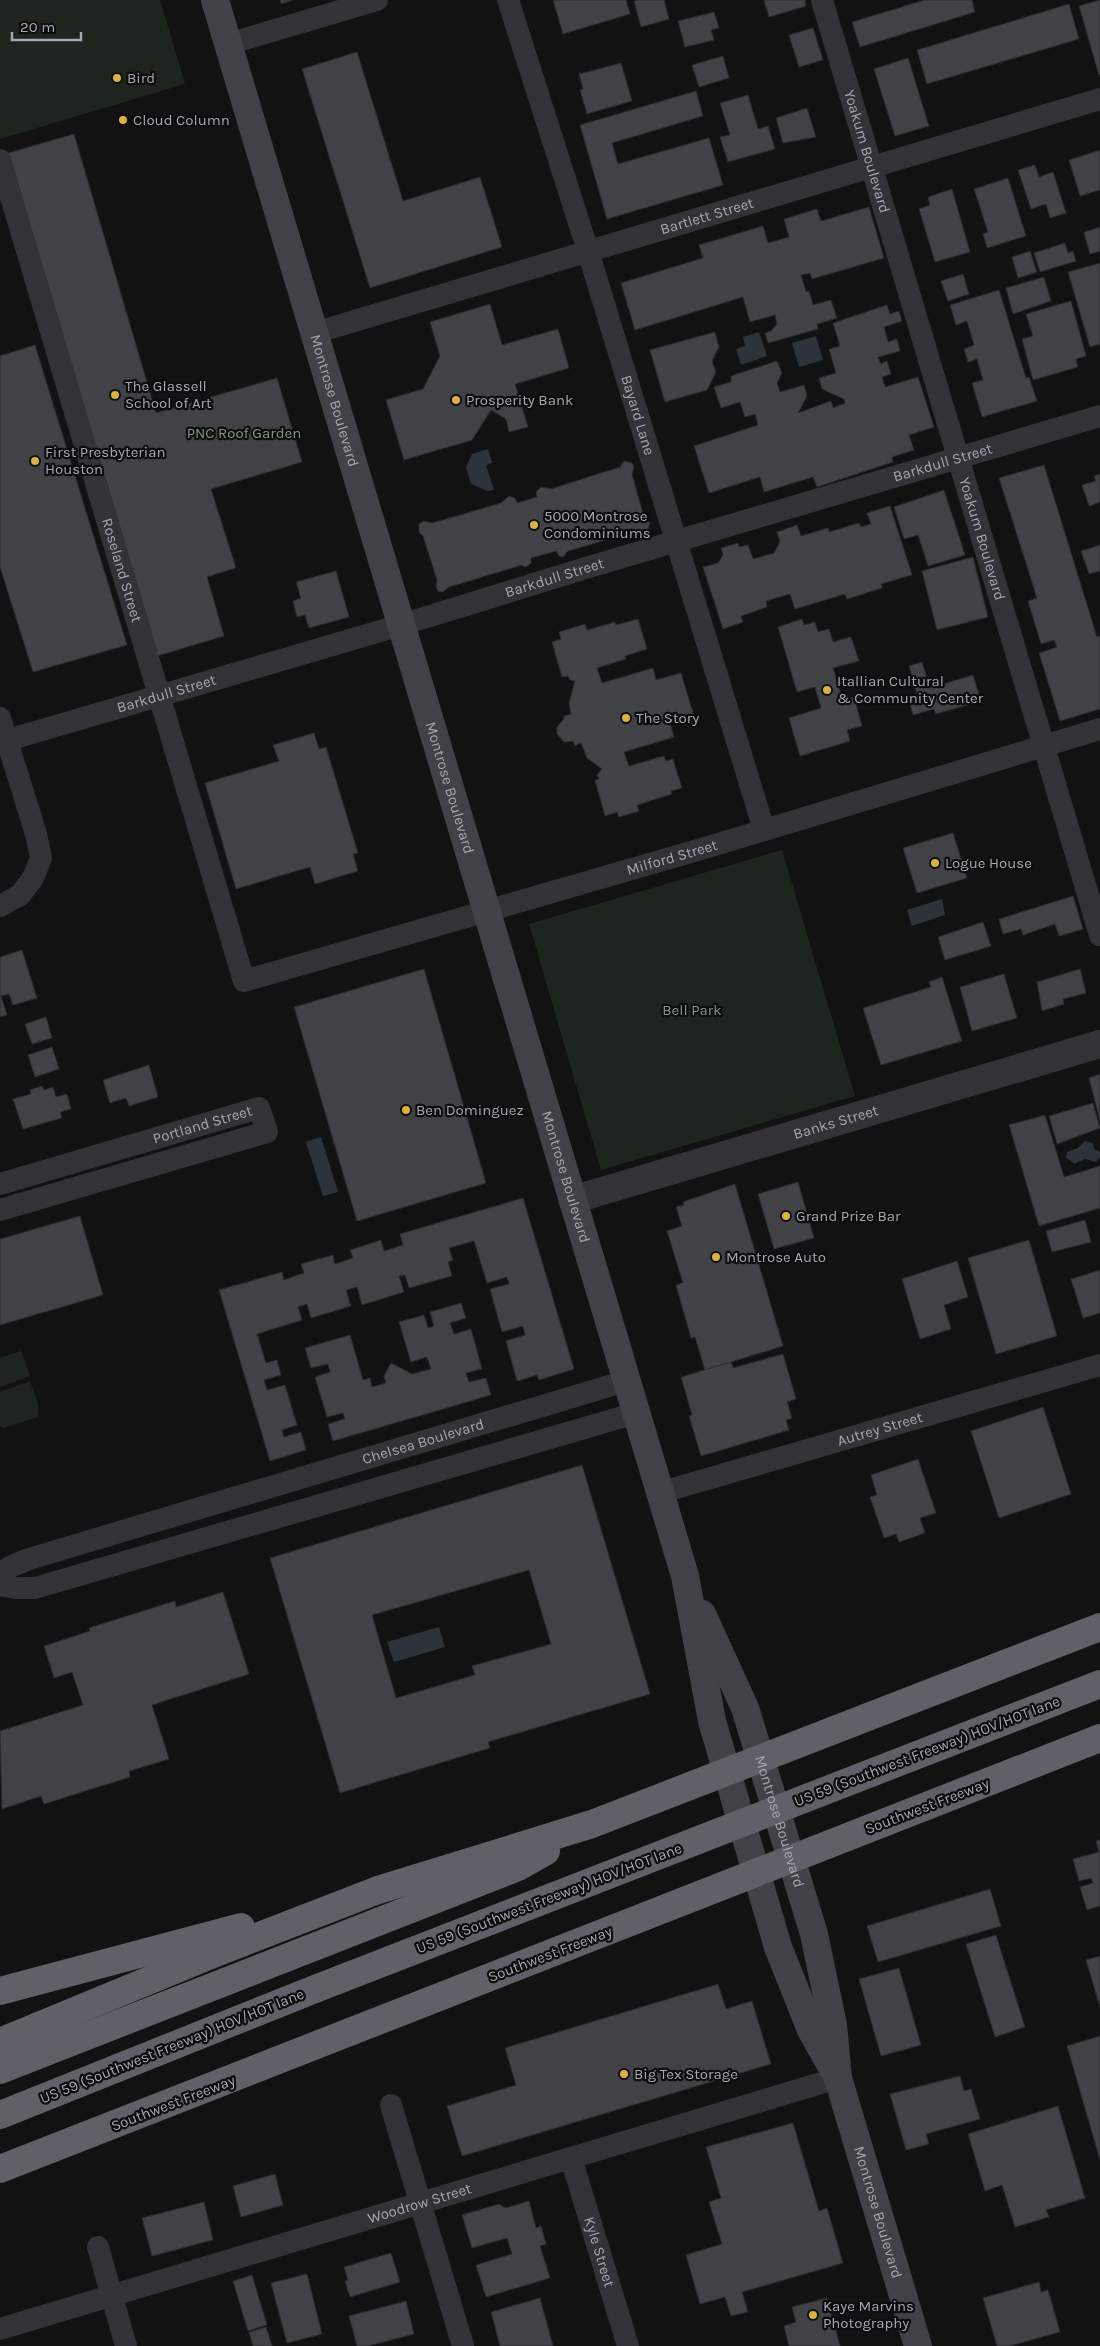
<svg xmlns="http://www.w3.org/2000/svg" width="1100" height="2346" font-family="Karla,sans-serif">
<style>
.green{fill:#1e251f}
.water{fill:#2d333a}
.building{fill:#414246;stroke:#2c2c2f;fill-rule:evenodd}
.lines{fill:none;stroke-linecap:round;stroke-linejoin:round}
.minor{stroke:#333337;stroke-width:22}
.tertiary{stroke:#333337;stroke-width:28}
.secondary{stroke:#414247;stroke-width:28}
.motorway{stroke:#606168;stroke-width:28}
.poi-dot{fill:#dbb141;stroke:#0d0d0e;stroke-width:2}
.labels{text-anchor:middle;stroke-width:4.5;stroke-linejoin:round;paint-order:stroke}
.poi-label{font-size:15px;fill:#a5a8b2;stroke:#0d0d0e;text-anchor:start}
.street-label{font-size:15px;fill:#a5a8b2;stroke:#0d0d0e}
.park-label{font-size:15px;fill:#7e9b81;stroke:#0d0d0e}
</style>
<rect width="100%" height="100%" fill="#121213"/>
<g class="green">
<polygon points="0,0 160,0 185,84 0,139"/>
<polygon points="782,850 855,1096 601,1170 529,924"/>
<polygon points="21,1351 30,1376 0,1387 0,1358"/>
<polygon points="30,1381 38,1404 38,1417 3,1428 0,1426 0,1392"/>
</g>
<g class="water">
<polygon points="759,332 767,356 741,365 736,349 745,346 743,337"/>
<polygon points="816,336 823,360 799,367 792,343"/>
<polygon points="488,449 492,463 486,465 494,490 488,491 471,484 466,467 472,454"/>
<polygon points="942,899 945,915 912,926 907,910"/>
<polygon points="321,1137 338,1192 323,1196 306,1142"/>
<polygon points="1085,1141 1093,1143 1094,1149 1100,1152 1100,1157 1096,1162 1085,1159 1074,1164 1066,1157 1067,1152 1078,1148"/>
<polygon points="439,1627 445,1647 394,1662 387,1642"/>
</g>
<g class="building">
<polygon points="280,0 293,0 281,4"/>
<polygon points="553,0 626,0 630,14 563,34"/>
<polygon points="638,0 664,0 669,19 641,27 634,1"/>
<polygon points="764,0 805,0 806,6 769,17"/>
<polygon points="925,0 972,0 975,12 860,47 852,22"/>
<polygon points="1100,0 1100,74 1099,75 1079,6"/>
<polygon points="1069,4 1079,39 927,84 917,50"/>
<polygon points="714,12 719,28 711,30 714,40 685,47 678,21"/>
<polygon points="813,28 823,60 799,67 789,35"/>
<polygon points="357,52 403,201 480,177 502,247 370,288 302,69"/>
<polygon points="723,56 729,78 699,87 692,65"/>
<polygon points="908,58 929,126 895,136 874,69"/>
<polygon points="621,63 632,101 587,114 580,90 583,89 579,74"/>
<polygon points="696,91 703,116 612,143 618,164 709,138 723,185 607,219 580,125"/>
<polygon points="748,95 758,129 768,126 775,149 728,162 720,137 730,135 720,103"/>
<polygon points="807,108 816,137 783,143 776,118"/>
<polygon points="74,134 156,413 277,378 302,462 211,489 236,568 207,577 224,636 157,656 8,153"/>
<polygon points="1100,150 1100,190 1080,196 1069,160"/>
<polygon points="1035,165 1039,177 1053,172 1066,213 1050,218 1046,204 1031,209 1018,170"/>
<polygon points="1008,178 1026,236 987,248 983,234 988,232 974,189"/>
<polygon points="952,189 970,252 935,262 919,209 930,205 928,197"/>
<polygon points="869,207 884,258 812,279 810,273 801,275 806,292 809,291 813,305 831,300 837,318 817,324 818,329 768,343 765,333 771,331 777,324 775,315 750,322 743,297 635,330 621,283 703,258 699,245 763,226 768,243 789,237 784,219 817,209 821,221"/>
<polygon points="1100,227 1100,251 1090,254 1084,232"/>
<polygon points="1065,243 1068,253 1073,251 1076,261 1040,272 1034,253"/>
<polygon points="1030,251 1037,272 1018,278 1012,257"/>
<polygon points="1100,263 1100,344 1090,347 1068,272"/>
<polygon points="963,274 969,294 948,301 941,281"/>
<polygon points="1044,277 1051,301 1013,314 1006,288"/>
<polygon points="999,290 1026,378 1029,377 1037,401 982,417 972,383 983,380 977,359 968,362 964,349 974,345 967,321 956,325 950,305"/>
<polygon points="1071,301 1086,356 1076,359 1078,367 1033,380 1022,339 1033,336 1026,314"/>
<polygon points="490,304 502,345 558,329 569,368 515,384 528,427 509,432 506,419 491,410 472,440 404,460 386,400 423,389 440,356 430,322"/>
<polygon points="887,305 890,314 899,311 902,321 884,327 888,342 897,339 900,351 878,357 881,364 887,361 891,374 882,377 885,387 918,377 934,427 909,435 914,450 892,457 893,462 817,487 813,477 764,492 760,477 709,493 694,446 758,425 755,414 745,417 740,402 721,408 714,387 731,382 731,376 777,361 782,373 777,383 780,392 804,385 807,396 798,413 831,401 833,408 845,403 844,399 822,389 819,378 836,373 829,349 840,346 833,323"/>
<polygon points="715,332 719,347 712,361 716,372 707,390 665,402 650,350"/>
<polygon points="35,345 127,645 33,672 0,567 0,356"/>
<polygon points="624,461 632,463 634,467 632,474 644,517 650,523 648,530 640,530 568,551 563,557 559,556 556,551 531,558 531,563 528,566 524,567 522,565 449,587 443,592 438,591 436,587 437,580 423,536 419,532 419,524 424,521 432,523 501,503 509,496 515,498 517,503 537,497 536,492 541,487 551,489 620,467"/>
<polygon points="1044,465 1097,637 1100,636 1100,709 1060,721 1039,653 1057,647 1054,640 1041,644 1028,601 1037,598 999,478"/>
<polygon points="1100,474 1100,502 1089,506 1082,485 1096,481 1094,476"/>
<polygon points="944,490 965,555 928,566 918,535 904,539 894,507"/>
<polygon points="890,506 912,575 881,584 882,588 847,599 845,594 795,609 790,594 766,601 767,607 741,616 743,622 723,629 703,567 718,563 723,555 721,548 738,543 739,547 748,545 753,559 774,553 780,542 777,532 797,525 801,536 828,528 829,532 859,523 861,527 871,524 867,513"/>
<polygon points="1100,545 1100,571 1089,574 1081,551"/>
<polygon points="973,557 988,617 937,630 922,571"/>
<polygon points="336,571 349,617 309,628 305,615 297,617 293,601 301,598 296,582"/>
<polygon points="638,619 647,649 625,656 626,659 597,668 602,683 653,668 656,680 681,673 694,716 670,723 674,737 624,752 629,766 664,756 666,761 673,759 682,788 671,791 672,794 637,805 639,811 619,817 617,812 605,816 595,780 599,779 597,775 602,769 587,758 581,743 575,746 573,741 564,742 557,734 557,727 564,719 564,716 571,714 569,703 575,681 570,680 568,676 562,677 552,642 561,639 559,632 585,624 587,630 615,622 616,625"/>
<polygon points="802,619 804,625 815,622 818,632 829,629 833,642 851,637 859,661 833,668 843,701 854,697 862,726 847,730 850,741 800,756 789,718 821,708 815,687 797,692 778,627"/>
<polygon points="922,662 930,688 973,675 981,701 936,714 934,709 913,715 908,698 917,695 909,666"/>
<polygon points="314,733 319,749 326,747 358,853 353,854 358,871 315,884 310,867 236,889 205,783 279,761 273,745"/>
<polygon points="953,833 967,878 917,893 903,848"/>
<polygon points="1073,896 1083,929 1059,936 1055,924 1023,935 1021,929 1003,934 999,919"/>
<polygon points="983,922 991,946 945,960 938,937"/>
<polygon points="22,950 37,998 13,1005 9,994 1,996 7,1015 0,1017 0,957"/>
<polygon points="424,969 486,1183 357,1221 294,1007"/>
<polygon points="1080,969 1086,993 1063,999 1064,1004 1042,1011 1037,982"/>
<polygon points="1004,974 1017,1018 972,1031 960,987"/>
<polygon points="942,977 962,1041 881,1065 863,1008 931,987 929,982"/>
<polygon points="46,1017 52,1038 32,1044 25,1024"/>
<polygon points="52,1047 59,1069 35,1077 28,1055"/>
<polygon points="149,1065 158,1097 129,1106 126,1098 110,1103 103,1080"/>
<polygon points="1100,1074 1100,1121 1089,1078"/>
<polygon points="42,1086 44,1090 53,1087 56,1097 67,1094 71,1109 60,1112 62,1118 23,1129 13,1099 31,1094 30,1090"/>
<polygon points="1093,1103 1100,1128 1057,1144 1049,1116"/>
<polygon points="1045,1115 1064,1177 1100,1166 1100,1208 1039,1226 1009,1125"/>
<polygon points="798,1182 814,1238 774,1249 758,1194"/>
<polygon points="735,1184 783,1346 705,1370 695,1337 691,1338 676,1285 683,1283 667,1231 682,1226 676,1207 684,1205 683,1202"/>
<polygon points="523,1198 574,1369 539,1380 537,1375 517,1381 506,1341 525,1335 523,1326 502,1332 490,1289 509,1284 507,1277 487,1283 474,1241 449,1248 453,1260 448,1262 452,1276 409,1288 405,1275 399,1276 404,1292 362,1305 357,1287 346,1290 351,1306 311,1318 307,1304 298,1307 302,1320 257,1334 266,1363 277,1360 281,1375 264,1380 267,1390 285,1385 297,1425 282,1430 284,1437 301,1432 306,1450 270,1461 219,1290 282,1272 284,1280 304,1273 301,1264 333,1255 335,1264 353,1258 350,1250 381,1240 384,1251 403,1245 400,1234"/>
<polygon points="80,1216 103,1295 0,1325 0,1239"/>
<polygon points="1085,1220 1091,1242 1052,1252 1046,1231"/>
<polygon points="1029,1240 1057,1336 996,1354 968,1258"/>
<polygon points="957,1261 968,1297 944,1305 951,1329 920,1339 902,1279"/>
<polygon points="1100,1270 1100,1313 1083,1318 1071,1279"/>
<polygon points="461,1303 466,1318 450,1323 454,1334 471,1329 482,1369 466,1373 469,1382 486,1378 491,1395 333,1441 328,1424 345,1419 343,1413 327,1417 315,1377 330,1372 328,1364 311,1368 305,1348 350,1335 363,1380 370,1378 372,1387 386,1383 384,1376 391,1363 412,1374 431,1369 427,1357 411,1362 399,1322 424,1315 428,1328 434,1326 430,1312"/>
<polygon points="783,1354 796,1399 787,1402 792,1418 786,1420 789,1430 701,1456 689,1416 692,1415 681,1377 731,1362 733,1368"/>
<polygon points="1043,1407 1071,1494 999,1518 971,1431"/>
<polygon points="918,1459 936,1513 920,1518 925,1533 899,1542 896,1534 884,1538 870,1497 877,1495 871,1475"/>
<path d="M582,1465L650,1694L488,1742L490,1748L340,1793L270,1558ZM529,1570L551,1644L472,1666L475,1675L396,1698L372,1615Z"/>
<polygon points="223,1592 249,1674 152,1705 169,1759 129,1771 130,1777 44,1804 41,1796 2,1809 0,1731 83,1705 72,1672 54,1678 44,1646 90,1631 89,1628 175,1601 176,1607"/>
<polygon points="1100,1840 1100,1906 1087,1910 1080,1887 1093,1883 1091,1878 1079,1881 1073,1859 1099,1852 1096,1841"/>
<polygon points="990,1889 1001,1926 878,1962 867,1926"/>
<polygon points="996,1935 1025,2027 995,2037 966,1944"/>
<polygon points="1100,1956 1100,2007 1086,1960"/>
<polygon points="899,1968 921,2045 881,2056 859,1979"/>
<polygon points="718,1984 726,2009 752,2001 771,2064 462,2156 447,2106 516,2085 505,2048"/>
<polygon points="1100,2036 1100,2160 1067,2046"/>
<polygon points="960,2076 964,2091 971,2089 980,2119 926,2134 929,2144 906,2150 890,2094"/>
<polygon points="1058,2106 1085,2198 1046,2210 1049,2217 1015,2227 1002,2185 985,2191 968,2134"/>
<polygon points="793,2123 819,2211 827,2208 843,2263 742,2292 748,2312 731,2316 725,2297 700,2304 686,2255 722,2244 709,2202 721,2198 706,2147"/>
<polygon points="275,2174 283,2205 241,2217 233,2186"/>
<polygon points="529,2201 536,2228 541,2226 546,2244 540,2246 550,2278 486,2297 476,2265 512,2254 507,2238 472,2248 462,2215 499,2204 505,2208"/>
<polygon points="204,2202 213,2240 152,2256 142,2218"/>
<polygon points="391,2253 400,2282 350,2297 345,2281 348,2280 344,2267"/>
<polygon points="307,2274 322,2334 287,2343 271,2283"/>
<polygon points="252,2275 267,2325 248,2331 233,2281"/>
<polygon points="1039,2282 1041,2292 1048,2290 1060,2332 1010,2346 997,2346 983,2298"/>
<polygon points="540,2298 553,2346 500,2346 491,2312"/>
<polygon points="827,2298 840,2346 789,2346 784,2326 796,2322 792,2307"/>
<polygon points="406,2301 414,2334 368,2346 357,2346 349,2316"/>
<polygon points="266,2327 272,2346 253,2346 249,2332"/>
</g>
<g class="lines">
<g class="minor">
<path id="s1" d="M508,0L588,251L764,830"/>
<path id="s2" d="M822,0L1100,935"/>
<polyline points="228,44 377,0"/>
<path id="s3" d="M0,160L244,981L698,850L1100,729"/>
<path id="s4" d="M314,333L1100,99"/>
<polyline points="0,718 36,834 41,858 33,878 20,895 0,906"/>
<path id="s5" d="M8,740L401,625L589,567L1100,416"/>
<path id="s6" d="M0,1184L259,1108L267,1132L0,1210"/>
<path id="s7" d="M659,1493L1100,1365"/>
<path id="s8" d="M0,1574L12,1566L29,1559L626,1381"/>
<polyline points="0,1585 16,1588 35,1588 636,1413"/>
<polyline points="391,2105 463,2346"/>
<path id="s9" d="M571,2158L628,2346"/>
<polyline points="98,2247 126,2346"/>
<path id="s10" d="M0,2329L838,2078"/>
</g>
<path class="tertiary" id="s11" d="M572,1200L1100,1044"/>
<g class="secondary">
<path id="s12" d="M215,0L685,1576L712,1721L778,1947L811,2030L838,2078"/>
<path id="s13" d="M702,1614L745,1708L814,1934L833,2025L838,2078L918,2346"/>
</g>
<g class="motorway">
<polyline points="0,1991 241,1927"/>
<polyline points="0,2042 213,1954 378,1890 592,1824 1100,1627"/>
<polyline points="0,2070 518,1867 546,1851"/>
<polyline points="0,2115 315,1989 1100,1684"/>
<polyline points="0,2169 1100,1738"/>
</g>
</g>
<g class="poi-dot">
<circle cx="117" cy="78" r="5"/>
<circle cx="123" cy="120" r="5"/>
<circle cx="115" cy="395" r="5"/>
<circle cx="456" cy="400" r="5"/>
<circle cx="35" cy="461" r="5"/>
<circle cx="534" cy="525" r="5"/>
<circle cx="827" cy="690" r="5"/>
<circle cx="626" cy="718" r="5"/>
<circle cx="935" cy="863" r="5"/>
<circle cx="406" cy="1110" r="5"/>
<circle cx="786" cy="1216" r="5"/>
<circle cx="716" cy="1257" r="5"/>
<circle cx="624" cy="2074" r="5"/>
<circle cx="813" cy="2315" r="5"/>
</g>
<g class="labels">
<g class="poi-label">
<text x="127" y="83">Bird</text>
<text x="133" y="125">Cloud Column</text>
<text x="125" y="391">The Glassell<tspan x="125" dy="17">School of Art</tspan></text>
<text x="466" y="405">Prosperity Bank</text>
<text x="45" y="457">First Presbyterian<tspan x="45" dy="17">Houston</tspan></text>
<text x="544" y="521">5000 Montrose<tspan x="544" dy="17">Condominiums</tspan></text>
<text x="837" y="686">Itallian Cultural<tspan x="837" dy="17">&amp; Community Center</tspan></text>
<text x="636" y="723">The Story</text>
<text x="945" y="868">Logue House</text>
<text x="416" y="1115">Ben Dominguez</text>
<text x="796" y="1221">Grand Prize Bar</text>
<text x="726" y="1262">Montrose Auto</text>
<text x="634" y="2079">Big Tex Storage</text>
<text x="823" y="2311">Kaye Marvins<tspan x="823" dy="17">Photography</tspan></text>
</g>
<g class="street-label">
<text dy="5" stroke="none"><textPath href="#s2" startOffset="158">Yoakum Boulevard</textPath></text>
<text dy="5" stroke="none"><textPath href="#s4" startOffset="410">Bartlett Street</textPath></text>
<text dy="5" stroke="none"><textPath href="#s12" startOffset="418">Montrose Boulevard</textPath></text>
<text dy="5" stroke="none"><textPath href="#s1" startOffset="435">Bayard Lane</textPath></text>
<text dy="5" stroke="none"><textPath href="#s5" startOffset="975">Barkdull Street</textPath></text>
<text dy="5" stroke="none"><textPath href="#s2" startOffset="562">Yoakum Boulevard</textPath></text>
<text dy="5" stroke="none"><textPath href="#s3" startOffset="428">Roseland Street</textPath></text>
<text dy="5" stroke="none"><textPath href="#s5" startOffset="570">Barkdull Street</textPath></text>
<text dy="5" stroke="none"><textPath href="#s5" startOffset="165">Barkdull Street</textPath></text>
<text dy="5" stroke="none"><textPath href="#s12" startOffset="822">Montrose Boulevard</textPath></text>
<text dy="5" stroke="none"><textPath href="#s3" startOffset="1302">Milford Street</textPath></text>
<text dy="5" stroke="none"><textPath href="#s11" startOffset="275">Banks Street</textPath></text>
<text dy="5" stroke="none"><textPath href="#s6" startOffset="211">Portland Street</textPath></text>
<text dy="5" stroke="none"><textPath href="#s12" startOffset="1228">Montrose Boulevard</textPath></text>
<text dy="5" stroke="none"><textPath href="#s7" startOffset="230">Autrey Street</textPath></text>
<text dy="5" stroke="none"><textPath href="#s8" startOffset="444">Chelsea Boulevard</textPath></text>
<text transform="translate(927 1751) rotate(-21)" y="5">US 59 (Southwest Freeway) HOV/HOT lane</text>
<text transform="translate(927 1806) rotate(-21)" y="5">Southwest Freeway</text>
<text dy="5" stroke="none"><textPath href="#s13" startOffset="222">Montrose Boulevard</textPath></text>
<text transform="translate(549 1898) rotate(-21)" y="5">US 59 (Southwest Freeway) HOV/HOT lane</text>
<text transform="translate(550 1954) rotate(-21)" y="5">Southwest Freeway</text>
<text transform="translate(172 2046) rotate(-22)" y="5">US 59 (Southwest Freeway) HOV/HOT lane</text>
<text transform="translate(173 2103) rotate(-21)" y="5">Southwest Freeway</text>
<text dy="5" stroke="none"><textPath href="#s10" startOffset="438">Woodrow Street</textPath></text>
<text dy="5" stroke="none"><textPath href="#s13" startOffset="626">Montrose Boulevard</textPath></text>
<text dy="5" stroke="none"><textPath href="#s9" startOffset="98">Kyle Street</textPath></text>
</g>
<g class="park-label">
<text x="244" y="438">PNC Roof Garden</text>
<text x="692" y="1015">Bell Park</text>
</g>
</g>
<path d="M12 32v8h69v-8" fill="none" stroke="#a5a8b2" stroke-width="2.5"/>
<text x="20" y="32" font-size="15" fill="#a5a8b2" stroke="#0d0d0e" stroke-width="4" paint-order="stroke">20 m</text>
</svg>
